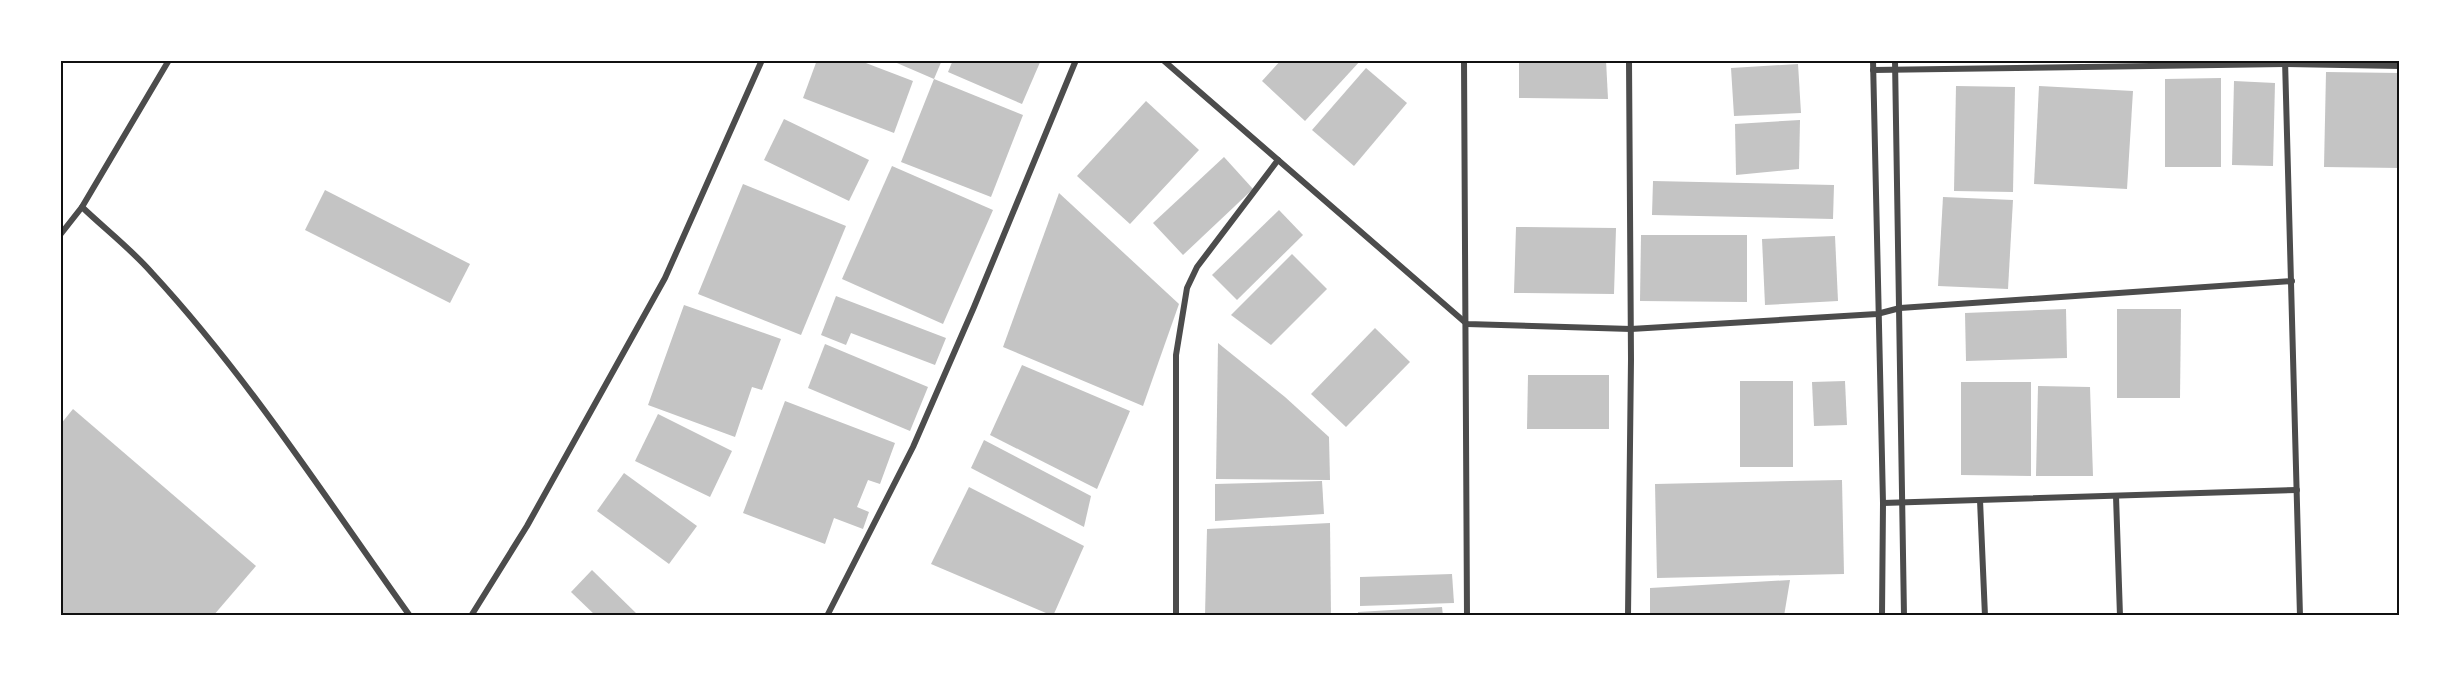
<svg xmlns="http://www.w3.org/2000/svg" width="2460" height="676" font-family="Arial,sans-serif">
<style>
.building{fill:#c4c4c4}
.lines{fill:none;stroke-linecap:round;stroke-linejoin:round}
.minor{stroke:#4c4c4c;stroke-width:6}
.neatline{fill:none;stroke:#111;stroke-width:2}
</style>
<rect width="100%" height="100%" fill="#fff"/>
<g class="building">
<polygon points="817,60 858,60 913,81 894,133 803,98"/>
<polygon points="890,60 942,60 934,79"/>
<polygon points="953,60 1041,60 1022,104 948,72"/>
<polygon points="1281,60 1361,60 1305,121 1262,81"/>
<polygon points="1519,60 1606,60 1608,99 1519,98"/>
<polygon points="1798,64 1801,113 1734,116 1731,68"/>
<polygon points="1366,68 1407,103 1354,166 1312,130"/>
<polygon points="2326,72 2400,73 2400,168 2324,167"/>
<polygon points="2221,78 2221,167 2165,167 2165,79"/>
<polygon points="934,79 1023,115 991,197 901,162"/>
<polygon points="2234,81 2275,83 2273,166 2232,165"/>
<polygon points="1956,86 2015,87 2013,192 1954,191"/>
<polygon points="2039,86 2133,91 2127,189 2034,184"/>
<polygon points="1146,101 1199,150 1130,224 1077,176"/>
<polygon points="784,119 869,160 849,201 764,160"/>
<polygon points="1800,120 1799,169 1736,175 1735,124"/>
<polygon points="1224,157 1253,189 1183,255 1153,223"/>
<polygon points="892,166 993,210 943,324 842,279"/>
<polygon points="1653,181 1834,185 1833,219 1652,215"/>
<polygon points="743,184 846,226 801,335 698,294"/>
<polygon points="325,190 470,264 450,303 305,230"/>
<polygon points="1059,193 1179,304 1143,406 1003,347"/>
<polygon points="1943,197 2013,200 2008,289 1938,286"/>
<polygon points="1279,210 1303,235 1237,300 1212,275"/>
<polygon points="1516,227 1616,228 1614,294 1514,293"/>
<polygon points="1641,235 1747,235 1747,302 1640,301"/>
<polygon points="1835,236 1838,301 1765,305 1762,239"/>
<polygon points="1292,254 1327,289 1271,345 1231,315"/>
<polygon points="836,296 946,338 935,365 851,333 846,345 821,335"/>
<polygon points="684,305 781,339 762,390 752,387 735,437 648,405"/>
<polygon points="2066,309 2067,358 1966,361 1965,313"/>
<polygon points="2117,309 2181,309 2180,398 2117,398"/>
<polygon points="1375,328 1410,362 1346,427 1311,394"/>
<polygon points="1218,343 1285,397 1329,437 1330,480 1216,479"/>
<polygon points="825,344 928,387 910,431 808,388"/>
<polygon points="1022,365 1130,411 1097,489 990,435"/>
<polygon points="1528,375 1609,375 1609,429 1527,429"/>
<rect x="1740" y="381" width="53" height="86"/>
<polygon points="1845,381 1847,425 1814,426 1812,382"/>
<polygon points="1961,382 2031,382 2031,476 1961,475"/>
<polygon points="2038,386 2090,387 2093,476 2036,476"/>
<polygon points="785,401 895,443 880,484 868,480 857,507 869,512 863,529 834,518 825,544 743,513"/>
<polygon points="73,409 256,566 213,616 60,616 60,425"/>
<polygon points="658,414 732,451 710,497 635,461"/>
<polygon points="984,440 1091,496 1084,527 971,468"/>
<polygon points="624,473 697,526 669,564 597,511"/>
<polygon points="1842,480 1844,574 1657,578 1655,484"/>
<polygon points="1322,481 1324,514 1215,521 1215,484"/>
<polygon points="969,487 1084,546 1053,616 931,564"/>
<polygon points="1330,523 1331,616 1205,616 1207,529"/>
<polygon points="592,570 639,616 596,616 571,592"/>
<polygon points="1452,574 1454,603 1360,606 1360,577"/>
<polygon points="1790,580 1784,616 1650,616 1650,588"/>
<polygon points="1442,607 1443,616 1358,616 1358,612"/>
</g>
<g class="lines">
<g class="minor">
<polyline points="1163,60 1467,324 1631,329 1877,314 1900,308 2292,281"/>
<polyline points="1464,60 1467,616"/>
<polyline points="1873,60 1883,503 1882,616"/>
<polyline points="1895,60 1904,616"/>
<polyline points="2285,60 2300,616"/>
<polyline points="1873,70 2285,64 2400,66"/>
<path d="M82,207C105,229 131,249 152,273C249,378 327,500 410,616"/>
<polyline points="60,235 82,207 169,60"/>
<polyline points="2116,496 2120,616"/>
<polyline points="1980,500 1985,616"/>
<polyline points="1883,503 2297,490"/>
<polyline points="471,616 527,526 665,278 762,60"/>
<polyline points="827,616 913,447 974,307 1076,60"/>
<polyline points="1176,616 1176,355 1187,288 1197,267 1278,160"/>
<polyline points="1628,616 1631,359 1629,60"/>
</g>
</g>
<rect width="2460" height="676" fill="none" stroke="#ffffff" stroke-width="123"/>
<rect x="62" y="62" width="2336" height="552" class="neatline"/>
</svg>
